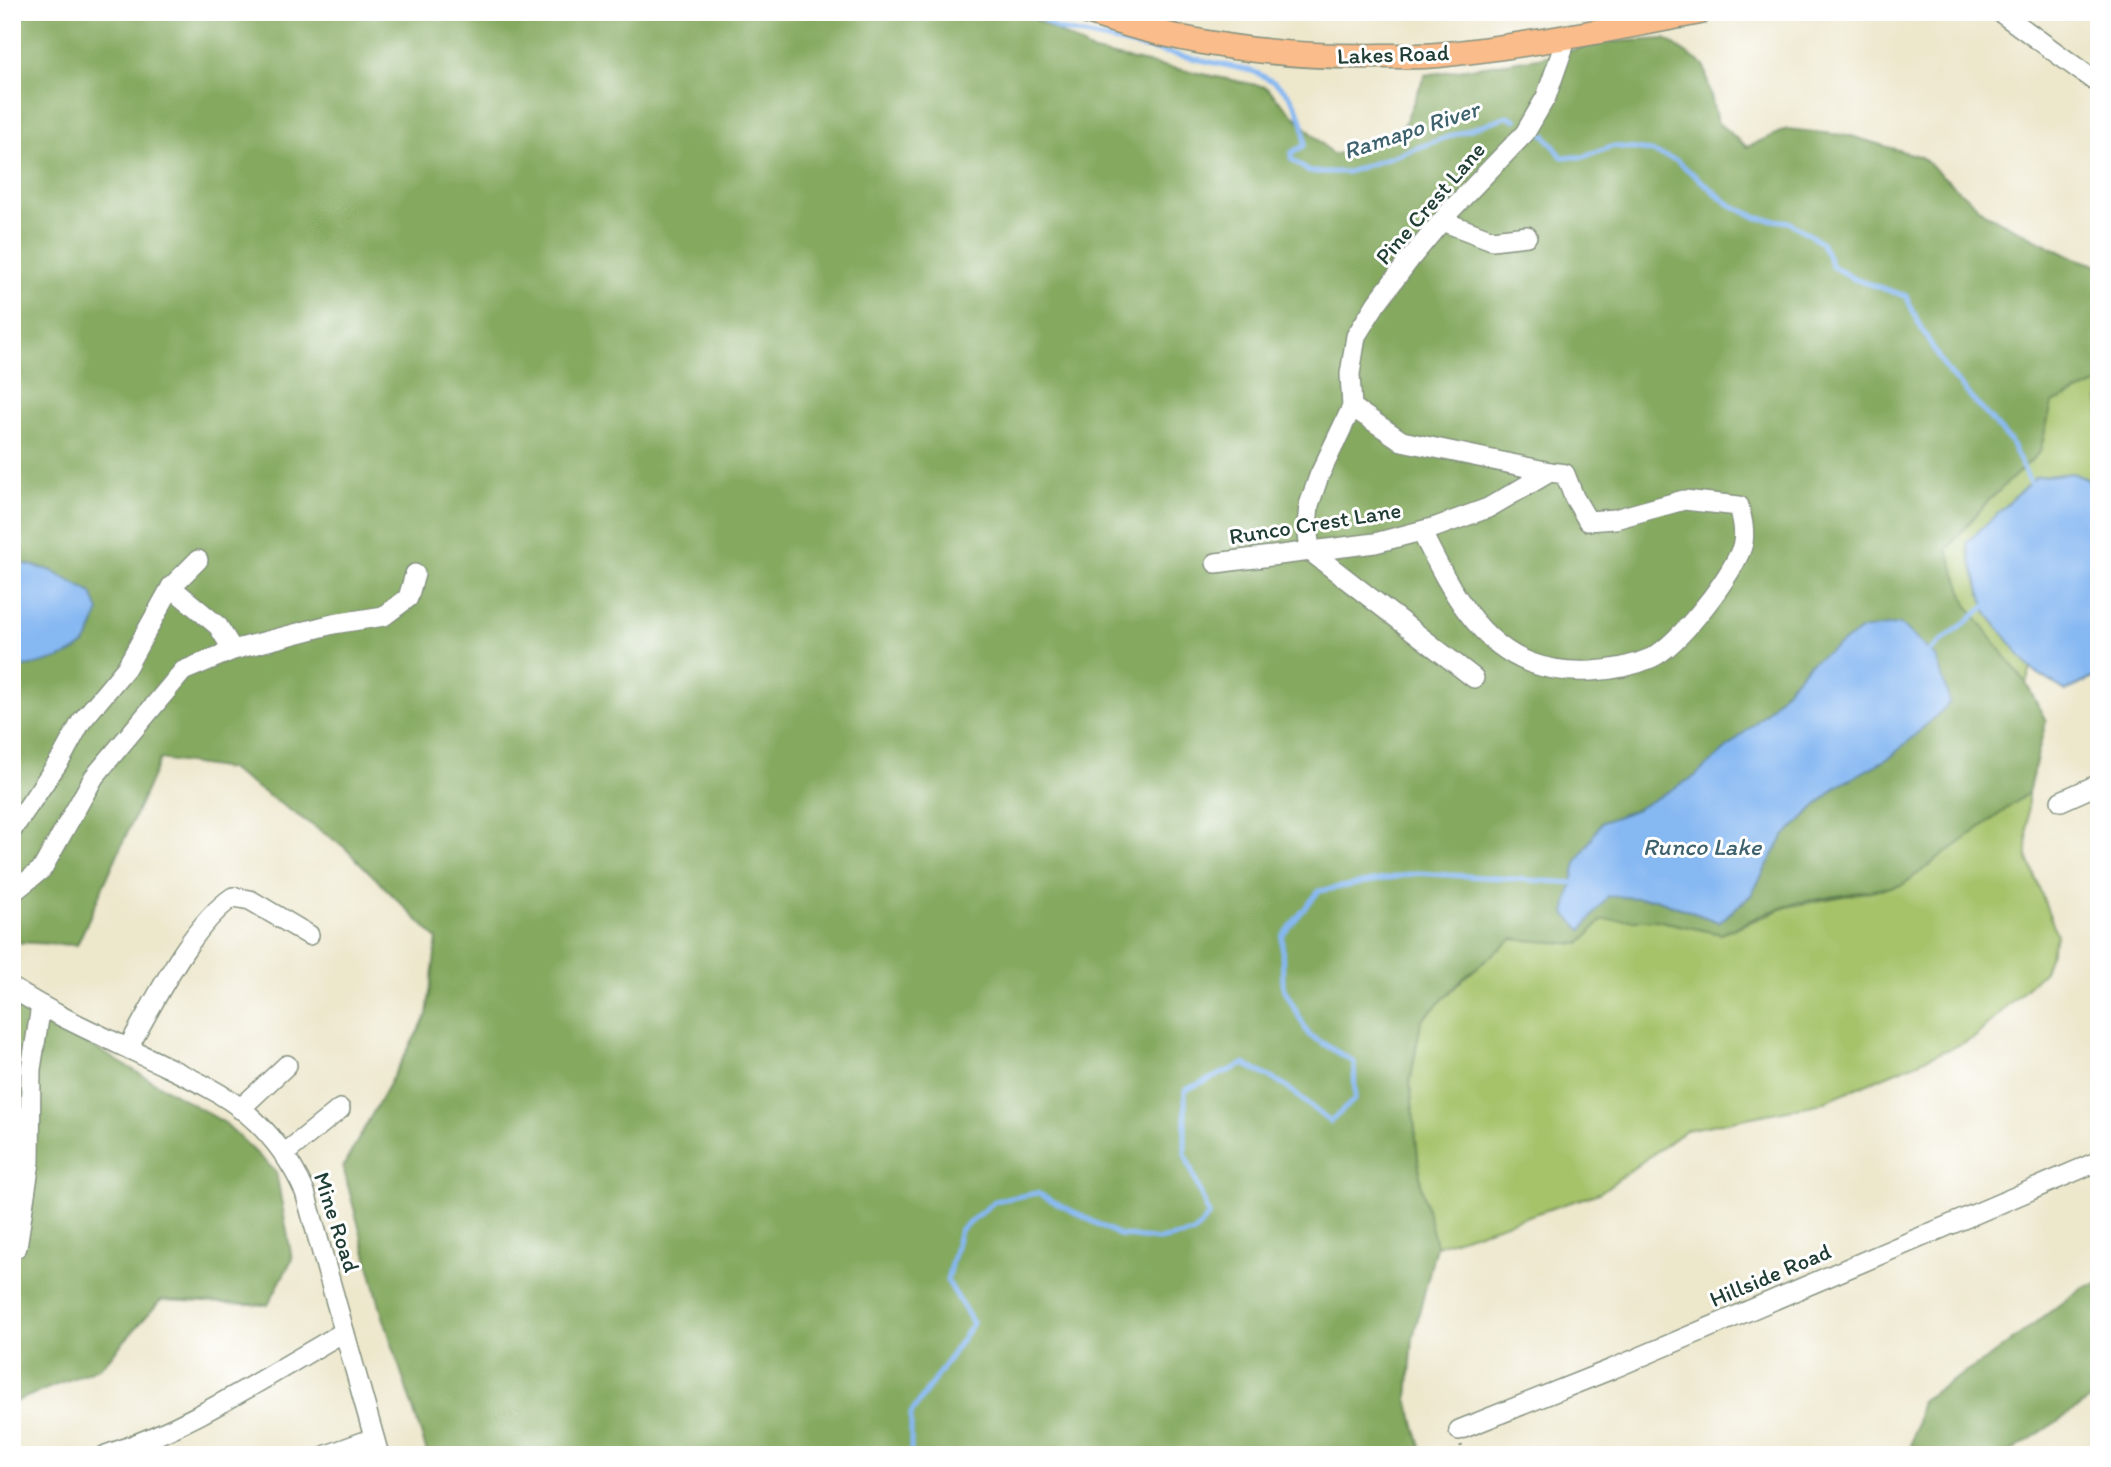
<svg xmlns="http://www.w3.org/2000/svg" width="2111" height="1467" font-family="Itim,sans-serif">
<style>
.green{fill:#a6c36a;stroke:#62804f;stroke-width:2}
.forest{fill:#84a95e;stroke:#527349;stroke-width:2;fill-rule:evenodd}
.water{fill:#86b8f2;stroke:#527a93;stroke-width:2}
.lines{fill:none;stroke-linecap:round;stroke-linejoin:round}
.stream{stroke:#86b8f2;stroke-width:5}
.minor-casing{stroke:#869280;stroke-width:22}
.major-casing{stroke:#869280;stroke-width:27}
.path{stroke:#869280;stroke-width:3.5;stroke-dasharray:2 5;stroke-linecap:butt}
.minor{stroke:#fff;stroke-width:19}
.major{stroke:#f9bc8a;stroke-width:24}
.labels{text-anchor:middle;stroke-width:6;stroke-linejoin:round;paint-order:stroke}
.street-label{font-size:23px;fill:#1f3d34;stroke:#fff}
.water-label{font-size:24px;font-style:italic;fill:#3e626d;stroke:#fff}
</style>
<rect width="100%" height="100%" fill="#fff"/>
<filter id="ink" filterUnits="userSpaceOnUse"><feTurbulence type="fractalNoise" baseFrequency=".0143" numOctaves="2"/><feDisplacementMap in="SourceGraphic" scale="14" xChannelSelector="R" yChannelSelector="G"/><feConvolveMatrix kernelMatrix="1 2 1 2 8 2 1 2 1" color-interpolation-filters="sRGB"/></filter>
<filter id="wash" filterUnits="userSpaceOnUse"><feTurbulence type="fractalNoise" baseFrequency=".00686" numOctaves="4" result="noise"/><feDisplacementMap in="SourceGraphic" scale="28" xChannelSelector="R" yChannelSelector="G"/><feGaussianBlur stdDeviation="1.57" result="paint"/><feColorMatrix in="noise" values="0 0 0 0 0 0 0 0 0 0 0 0 0 0 0 0 0 1.4 0 .05"/><feComposite in="paint" operator="in"/></filter>
<g filter="url(#wash)">
<rect width="100%" height="100%" fill="#ede7cc"/>
<g class="green">
<polygon points="2099,383 2099,484 2072,473 1967,542 1971,562 1987,613 2031,669 2026,683 1967,607 1947,549 1987,502 2040,452 2052,403"/>
<polygon points="2028,793 2027,856 2057,935 2044,971 1973,1039 1818,1104 1686,1130 1599,1193 1436,1246 1421,1185 1410,1085 1421,1021 1464,978 1512,939 1580,944 1602,920 1656,920 1721,934 1787,907 1902,885"/>
</g>
<g class="forest">
<path d="M12,12H1022L1094,52L1266,87L1333,155L1399,137L1425,75L1538,58L1608,42L1665,39L1704,65L1717,122L1747,147L1787,129L1851,136L1921,157L1986,214L2069,256L2099,266V383L2052,403L2040,452L1987,502L1947,549L1968,607L2026,683L2046,721L2028,793L1902,885L1796,903L1764,914L1721,934L1656,920H1602L1580,944L1512,939L1464,978L1421,1021L1410,1082L1421,1185L1436,1246L1413,1338L1408,1399L1423,1455H428L381,1310L343,1167L427,1015L437,939L343,846L229,769L160,759L77,945L12,942V668H22L50,570L12,561ZM1809,664L1892,756L1836,787L1783,837L1751,895L1719,922L1656,899L1608,896L1602,822C1634,811 1667,797 1694,777C1736,747 1775,703 1809,664Z"/>
<polygon points="12,1000 225,1123 276,1172 292,1259 268,1305 161,1300 101,1367 12,1403"/>
<polygon points="2099,1284 2099,1394 2006,1455 1909,1455 1922,1400 1990,1357 2083,1287"/>
</g>
<g class="water">
<polygon points="2072,473 2099,484 2099,675 2066,691 2031,669 1987,613 1971,562 1967,542 2036,477"/>
<path d="M12,561L50,570L92,593L99,611C95,621 92,634 86,642C75,657 30,668 12,668Z"/>
<polygon points="1900,624 1936,657 1950,703 1892,756 1836,787 1783,837 1751,895 1719,922 1656,899 1608,896 1582,930 1565,914 1576,863 1602,822 1635,810 1694,777 1763,716 1809,664 1862,630"/>
</g>
<g class="lines">
<g class="stream">
<path d="M1032,12L1057,29L1252,71C1261,75 1270,79 1278,85C1296,97 1307,126 1304,146L1292,152L1291,159L1309,172H1348L1508,116L1516,120"/>
<polyline points="1537,132 1545,135 1562,157 1583,157 1614,146 1649,151 1676,160 1729,204 1758,218 1789,222 1821,242 1832,266 1854,279 1906,296 1920,326 1945,368 2010,441 2033,488"/>
<polyline points="1927,653 1990,603"/>
<polyline points="911,1455 911,1414 973,1323 947,1280 960,1230 995,1201 1037,1193 1119,1235 1159,1240 1194,1233 1209,1215 1185,1154 1185,1090 1244,1064 1283,1084 1330,1122 1355,1099 1354,1062 1309,1035 1283,987 1282,936 1319,891 1417,873 1577,883"/>
</g>
</g>
</g>
<g filter="url(#ink)">
<g class="lines">
<defs>
<g id="minor">
<polyline points="2000,12 2099,84"/>
<polyline points="1442,221 1492,240 1527,236"/>
<polyline points="1352,407 1402,441 1550,472"/>
<path d="M1216,563L1375,543L1436,527L1488,508L1550,472L1565,474L1574,497L1588,521L1615,519L1684,500L1739,506C1742,518 1745,530 1743,543C1737,571 1678,646 1651,658C1617,673 1566,676 1531,663C1475,643 1446,580 1421,531"/>
<polyline points="171,587 218,626 233,650"/>
<polyline points="1474,678 1310,551 1307,526 1309,505 1319,476 1352,407 1350,374 1356,336 1376,304 1410,259 1450,211 1525,133 1546,97 1567,37"/>
<polyline points="2061,801 2099,784"/>
<polyline points="12,830 62,757 81,722 126,668 171,587 198,560"/>
<polyline points="12,893 42,869 94,777 183,671 233,650 333,624 384,616 408,598 415,574"/>
<path d="M12,988C60,1019 114,1041 165,1066C192,1079 221,1092 244,1111C271,1133 291,1161 305,1192L379,1455"/>
<path d="M128,1048C154,1003 190,926 233,897L250,900L309,935"/>
<polyline points="240,1109 287,1065"/>
<polyline points="284,1154 340,1109"/>
<polyline points="17,1247 30,1162 31,1069 41,1006"/>
<polyline points="1459,1430 1612,1369 2099,1161"/>
<path d="M106,1455C191,1427 266,1376 344,1332"/>
<polyline points="327,1455 374,1438"/>
</g>
<path id="major" d="M1087,12C1181,44 1280,58 1380,56C1399,56 1419,57 1438,55C1526,46 1613,29 1700,12"/>
</defs>
<use href="#minor" class="minor-casing"/>
<use href="#major" class="major-casing"/>
<polyline class="path" points="1461,1445 1463,1455"/>
<use href="#minor" class="minor"/>
<use href="#major" class="major"/>
</g>
</g>
<g class="labels">
<g class="street-label">
<text transform="translate(1393 54) rotate(-2)" y="8">Lakes Road</text>
<text transform="translate(1430 203) rotate(-49)" y="8">Pine Crest Lane</text>
<text transform="translate(1315 523) rotate(-9)" y="8">Runco Crest Lane</text>
<text transform="translate(337 1222) rotate(72)" y="8">Mine Road</text>
<text transform="translate(1770 1275) rotate(-23)" y="8">Hillside Road</text>
</g>
<g class="water-label">
<text transform="translate(1411 130) rotate(-18)" y="8">Ramapo River</text>
<text x="1702" y="855">Runco Lake</text>
</g>
</g>
<rect width="2111" height="1467" fill="none" stroke="#fff" stroke-width="42"/>
</svg>
